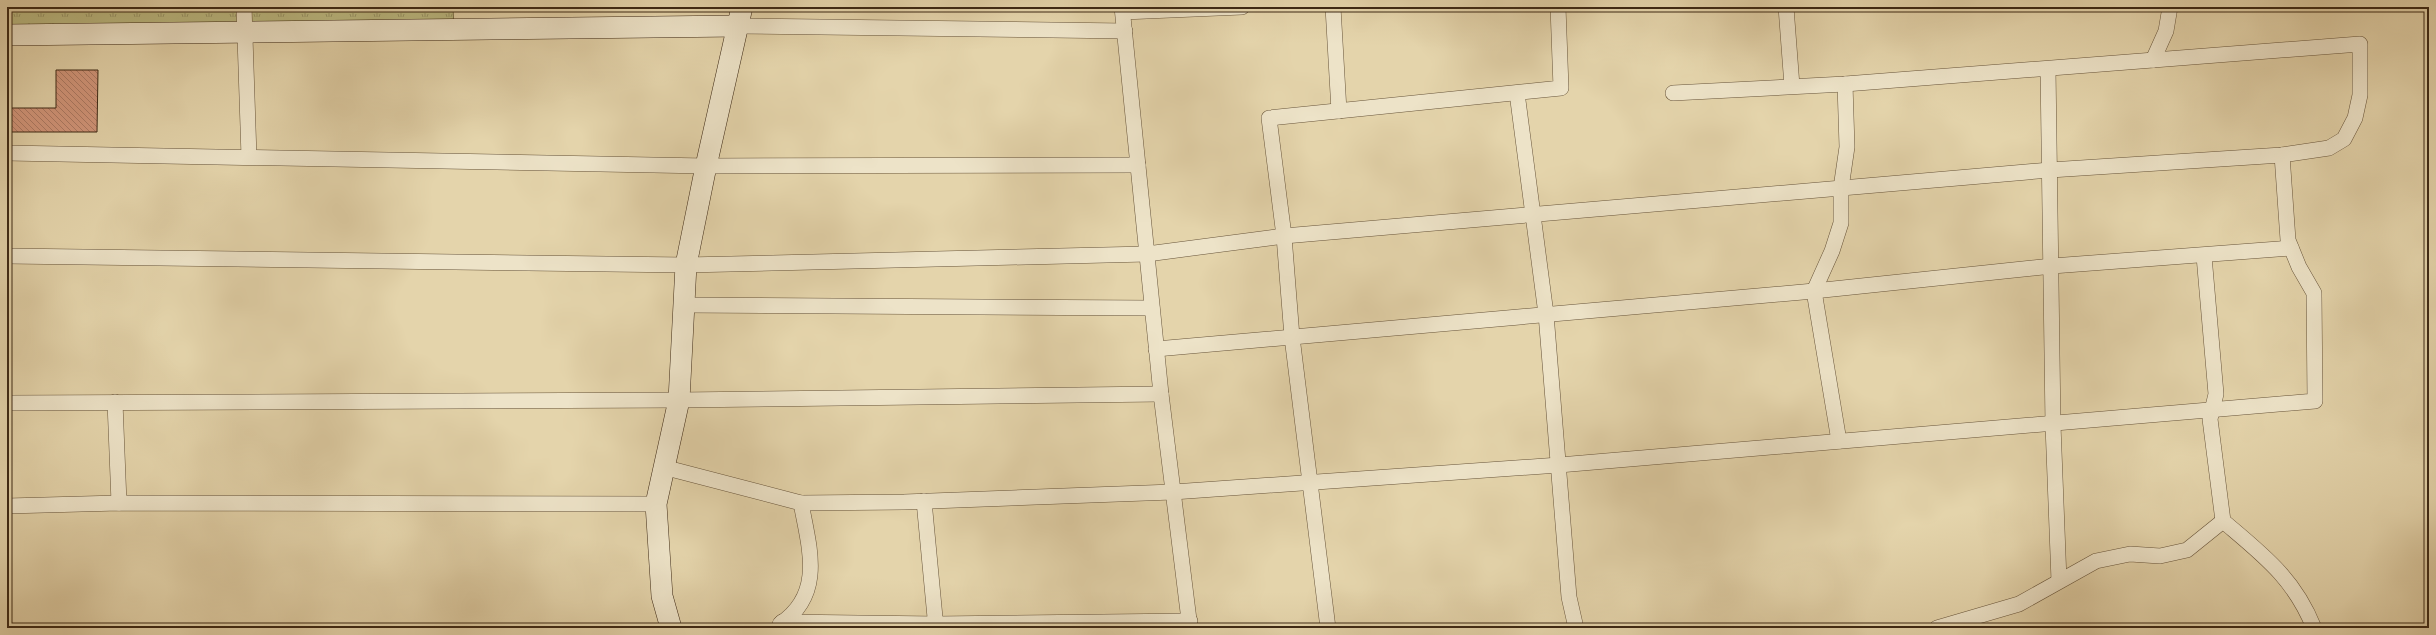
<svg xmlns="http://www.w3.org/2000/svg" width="2436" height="635" font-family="'IM FELL Double Pica',serif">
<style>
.grass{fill:url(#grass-tufts);stroke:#7c724c}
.building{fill:url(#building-back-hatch);stroke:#3d2915}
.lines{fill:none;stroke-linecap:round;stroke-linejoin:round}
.street-casing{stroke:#67543a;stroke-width:16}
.secondary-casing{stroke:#3d2915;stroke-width:22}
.street{stroke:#ede3c8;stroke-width:15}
.secondary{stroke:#ede3c8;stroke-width:21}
</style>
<defs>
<pattern id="grass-tufts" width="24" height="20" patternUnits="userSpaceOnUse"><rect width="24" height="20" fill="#bcbb83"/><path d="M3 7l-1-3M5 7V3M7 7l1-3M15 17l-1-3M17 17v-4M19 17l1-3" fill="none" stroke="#9a986a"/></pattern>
<pattern id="building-back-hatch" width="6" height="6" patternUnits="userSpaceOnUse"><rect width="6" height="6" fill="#d2967b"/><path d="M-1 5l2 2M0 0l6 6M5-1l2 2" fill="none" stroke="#ac7a64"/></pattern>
</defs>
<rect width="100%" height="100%" fill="#e4d4ab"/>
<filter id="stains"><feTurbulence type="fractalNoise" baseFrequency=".005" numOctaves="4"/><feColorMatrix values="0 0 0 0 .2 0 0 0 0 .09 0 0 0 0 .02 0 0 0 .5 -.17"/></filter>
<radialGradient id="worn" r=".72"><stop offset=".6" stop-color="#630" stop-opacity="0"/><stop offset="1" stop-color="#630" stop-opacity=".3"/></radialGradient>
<g class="grass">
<polygon points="7,7 453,7 454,29 7,35"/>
<polygon points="670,624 671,628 7,628 7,626"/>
</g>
<polygon class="building" points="56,70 98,70 97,132 7,132 7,108 56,108"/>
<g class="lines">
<defs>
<g id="street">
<polyline points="244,7 249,157"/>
<polyline points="1122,7 1161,394 1190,628"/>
<polyline points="1333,7 1339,111"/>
<polyline points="1786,7 1792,86"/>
<polyline points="1123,12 1242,7"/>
<polyline points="737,26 1125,31"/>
<polyline points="2153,60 2166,31 2170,7"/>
<polyline points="2048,69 2053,425 2059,581"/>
<polyline points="1517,93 1546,314 1569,597 1576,628"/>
<polyline points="7,153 706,166 1138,165"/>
<polyline points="7,256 686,265 1147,254 1284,236 2050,170 2282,155 2329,148 2344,139 2355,118 2360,95 2360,44 1845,84 1673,93"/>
<path d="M2204,256L2216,394L2210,419L2223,521C2263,555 2294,578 2314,628"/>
<polyline points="685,305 1152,308"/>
<polyline points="1156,349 1814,291 2052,266 2291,248"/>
<polyline points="115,402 119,503"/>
<polyline points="7,403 679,400 1161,394"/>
<polyline points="1839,441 1814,291 1832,251 1841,223 1841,188 1847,147 1845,84"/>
<polyline points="663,467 801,503 904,502 1173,492 1559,465 2315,401 2314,293 2299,267 2288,240 2282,155"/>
<polyline points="924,501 936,628"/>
<polyline points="7,506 119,503 656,504"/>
<polyline points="782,622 936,624 1190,621"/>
<path d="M780,624C825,594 809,547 801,503"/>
<polyline points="1328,628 1292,337 1284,236 1269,118 1561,88 1558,7"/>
<polyline points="1937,628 2019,604 2096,561 2130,554 2160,556 2187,550 2223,521"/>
</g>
<g id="secondary">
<polyline points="7,35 737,26"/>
<polyline points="671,628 662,596 656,504 679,400 686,265 706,166 742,7"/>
</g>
</defs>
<use href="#street" class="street-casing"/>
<use href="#secondary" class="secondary-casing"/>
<use href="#street" class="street"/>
<use href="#secondary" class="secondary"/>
</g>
<rect width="2436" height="635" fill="none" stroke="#e4d4ab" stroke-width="24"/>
<rect x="8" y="8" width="2420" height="619" fill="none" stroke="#3d2915" stroke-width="2"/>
<rect x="12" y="12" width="2412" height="611" fill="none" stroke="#3d2915"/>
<rect width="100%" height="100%" filter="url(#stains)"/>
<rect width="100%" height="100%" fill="url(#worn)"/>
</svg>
